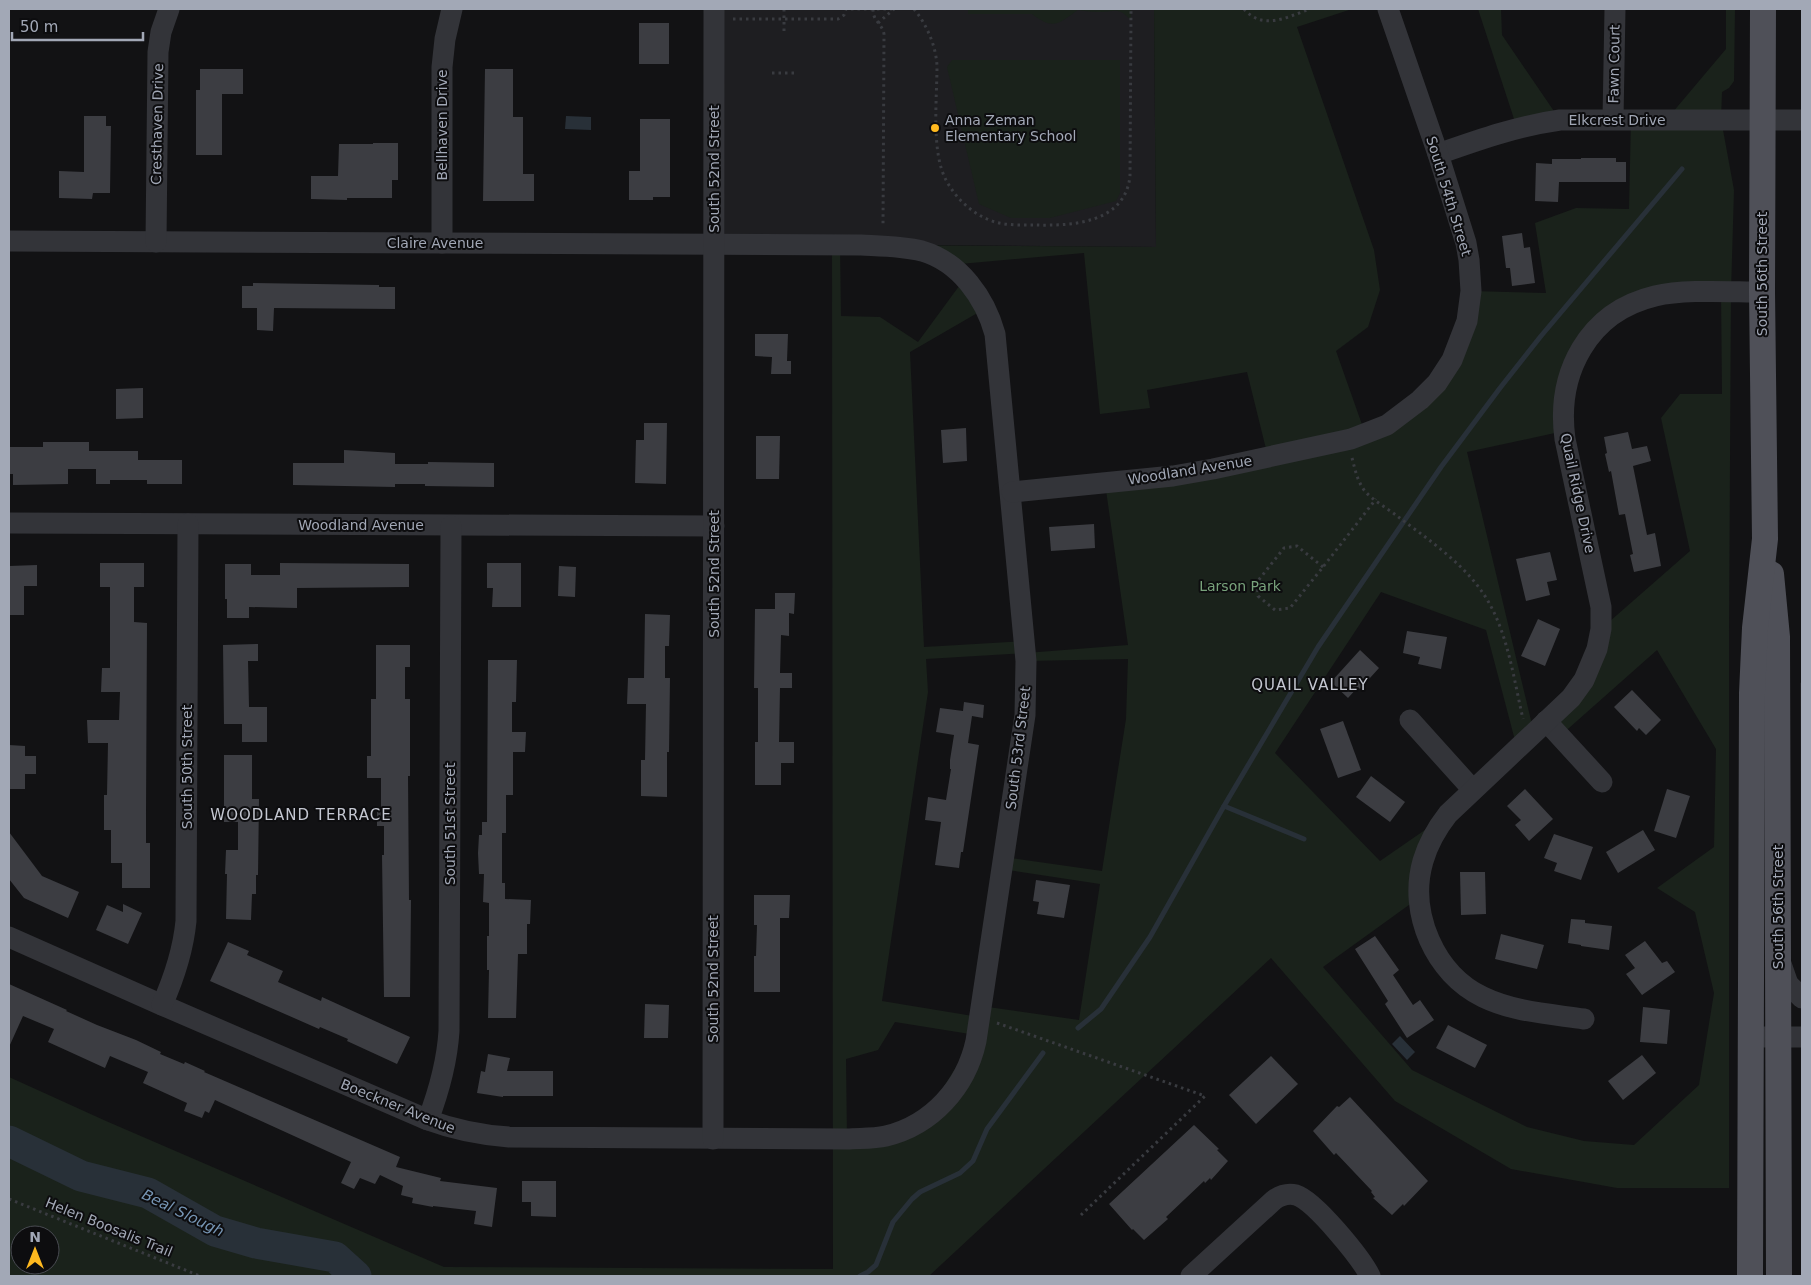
<svg xmlns="http://www.w3.org/2000/svg" width="1811" height="1285" font-family="'DejaVu Sans',sans-serif">
<style>
.built{fill:#1e1e21}
.green{fill:#1a221b;fill-rule:evenodd}
.water{fill:#283038}
.lines{fill:none;stroke-linecap:round;stroke-linejoin:round}
.stream{stroke:#283038;stroke-width:5}
.river{stroke:#283038;stroke-width:31}
.building{fill:#3c3d42}
.path{stroke:#393b40;stroke-width:3;stroke-dasharray:2.5 4;stroke-linecap:butt}
.minor{stroke:#333439;stroke-width:21}
.major{stroke:#4f5058;stroke-width:26}
.poi-dot{fill:#ffb91f;stroke:#0d0d0f;stroke-width:2}
.labels{text-anchor:middle;stroke-width:4;stroke-linejoin:round;paint-order:stroke}
.street-label{font-size:14px;fill:#a2a8b6;stroke:#0d0d0f}
.poi-label{font-size:14px;fill:#a2a8b6;stroke:#0d0d0f;text-anchor:start}
.park-label{font-size:14px;fill:#78a27b;stroke:#0d0d0f}
.neighbourhood-label{font-size:15px;letter-spacing:1px;fill:#c4c7d1;stroke:#0d0d0f}
.water-label{font-size:15px;font-style:italic;fill:#7695b4;stroke:#0d0d0f}
</style>
<rect width="100%" height="100%" fill="#121214"/>
<g class="built">
<polygon points="714,9 1154,9 1156,247 714,243"/>
<polygon points="1802,682 1802,982 1800,683"/>
</g>
<g class="green">
<path d="M968,9H1131V20C1117,6 1116,12 1098,12C1092,12 1085,11 1078,10C1059,23 1054,31 1032,14H968Z"/>
<path d="M1154,9H1352L1297,27L1374,250L1380,290L1368,327L1336,351L1365,433L1430,391L1471,291L1546,293L1535,223L1576,208L1629,209L1631,119H1667L1726,49V9H1735L1734,81L1729,88L1722,92L1721,119L1734,190L1731,292L1729,631V1188H1617L1511,1169L1395,1101L1271,958L929,1276H9V1077L106,1121L444,1267L833,1269L832,245H840L841,316L880,317L918,342L965,278L986,308L910,352L924,647L1025,641L1026,653L1128,645L1105,483L1268,457L1247,372L1147,390L1150,408L1100,414L1084,253L949,265L861,245L1156,247ZM1721,292L1722,394H1680L1661,418L1690,551L1601,629L1571,698L1546,721L1560,736L1657,650L1716,749L1714,847L1657,888L1695,912L1714,993L1699,1085L1634,1145L1584,1141L1527,1127L1412,1070L1323,967L1420,897L1448,814L1380,861L1275,753L1381,592L1486,630L1517,748L1534,733L1467,452L1564,431L1590,336L1670,294ZM1025,653L1026,661L1128,659L1126,719L1102,871L1004,857L1002,869L1100,884L1079,1020L981,1006L979,1017L882,1001L928,692L926,659ZM895,1022L976,1035L923,1120L847,1139L846,1059L878,1050ZM20,1235H50V1265H20Z"/>
<polygon points="1478,9 1501,9 1502,35 1560,120 1517,128"/>
<polygon points="952,60 1120,60 1120,193 1116,201 1050,218 1011,218 979,204 947,67"/>
</g>
<g class="water">
<polygon points="566,116 591,117 591,130 565,129"/>
<polygon points="1400,1036 1415,1052 1407,1060 1392,1044"/>
</g>
<g class="lines">
<g class="stream">
<polyline points="1224,806 1304,839"/>
<polyline points="1078,1028 1101,1009 1150,937 1224,806 1318,647 1441,467 1500,388 1541,336 1682,169"/>
<polyline points="860,1276 868,1272 876,1265 893,1222 912,1199 920,1192 960,1173 973,1161 987,1129 1043,1053"/>
</g>
<polyline class="river" points="9,1141 81,1176 148,1193 215,1231 256,1243 335,1257 356,1276"/>
</g>
<g class="building">
<rect x="639" y="23" width="30" height="41"/>
<polygon points="200,69 243,69 243,94 222,94 222,155 196,155 196,90 200,90"/>
<polygon points="485,69 513,69 513,117 523,117 523,174 534,174 534,201 483,201"/>
<polygon points="84,116 106,116 106,126 111,126 110,193 93,193 92,199 59,198 59,171 84,172"/>
<polygon points="640,119 670,119 670,197 653,197 653,200 629,200 629,171 640,171"/>
<polygon points="373,143 398,143 398,180 392,180 392,198 347,198 347,200 311,199 311,176 338,176 339,144 373,144"/>
<polygon points="1581,158 1616,158 1616,162 1626,162 1626,182 1559,182 1558,202 1535,201 1536,163 1552,164 1552,159 1581,159"/>
<polygon points="1522,233 1524,248 1530,247 1535,283 1512,286 1510,268 1506,268 1502,236"/>
<polygon points="253,283 379,285 379,287 395,287 395,309 274,308 273,331 257,330 257,308 242,308 242,286 253,286"/>
<polygon points="755,334 788,334 787,361 791,361 791,374 771,374 772,357 755,356"/>
<polygon points="143,388 143,418 116,419 116,389"/>
<polygon points="644,423 667,423 666,484 635,483 636,440 644,440"/>
<polygon points="966,428 967,461 943,463 941,430"/>
<polygon points="1628,432 1632,449 1647,446 1651,461 1633,466 1647,535 1655,533 1661,566 1634,572 1630,555 1633,554 1625,514 1619,515 1611,471 1609,472 1605,454 1607,453 1604,437"/>
<polygon points="756,436 780,436 779,479 756,479"/>
<polygon points="43,442 89,442 89,451 138,451 138,460 182,460 182,484 147,484 147,480 110,480 110,484 96,484 96,469 68,469 68,484 13,485 13,474 9,474 9,447 43,447"/>
<polygon points="344,450 395,453 395,464 428,464 428,462 494,463 494,487 425,486 425,484 395,484 395,487 293,485 293,463 344,463"/>
<polygon points="1094,524 1095,548 1051,551 1049,527"/>
<polygon points="1550,552 1557,580 1547,582 1550,595 1526,601 1516,559"/>
<polygon points="100,563 144,563 144,587 134,587 134,622 147,623 146,814 146,843 150,843 150,888 122,888 122,863 111,863 111,830 104,830 104,795 107,795 108,743 88,743 87,720 119,720 120,692 101,692 102,668 110,668 110,587 100,587"/>
<polygon points="280,563 409,564 409,587 297,588 297,608 249,607 249,618 227,618 227,599 225,599 225,564 251,564 251,575 280,575"/>
<polygon points="487,563 521,563 521,607 492,607 493,588 487,588"/>
<polygon points="37,565 37,586 24,586 24,615 9,615 9,566"/>
<polygon points="559,566 576,567 575,597 558,596"/>
<polygon points="775,593 795,593 794,614 789,613 789,636 781,635 780,673 792,673 792,688 780,688 779,742 794,742 794,763 781,763 781,785 755,785 755,742 758,742 758,688 754,688 755,609 775,609"/>
<polygon points="645,614 670,615 669,646 665,646 665,678 670,678 669,752 667,752 667,797 641,796 641,760 645,760 646,704 627,704 628,678 644,678"/>
<polygon points="1538,619 1560,629 1545,666 1521,656"/>
<polygon points="1407,631 1447,637 1441,669 1418,664 1420,657 1403,653"/>
<polygon points="258,644 258,661 248,661 249,707 267,707 267,742 242,742 242,724 224,724 223,645"/>
<polygon points="376,645 410,645 410,667 405,667 405,699 410,699 410,776 408,776 409,900 411,900 410,997 384,997 382,855 384,855 384,826 377,826 377,812 381,812 381,778 367,778 367,756 371,756 371,699 376,699"/>
<polygon points="1360,650 1379,668 1360,689 1358,687 1348,698 1331,682"/>
<polygon points="488,660 517,660 516,702 512,702 512,732 526,732 525,752 513,752 513,795 506,795 506,833 502,833 502,883 505,883 505,899 531,900 530,924 527,924 527,954 518,954 516,1018 488,1018 489,970 487,970 487,936 489,936 489,903 483,902 484,874 479,874 478,853 479,835 482,835 482,822 487,822"/>
<polygon points="1632,690 1661,720 1646,735 1639,728 1637,731 1614,707"/>
<polygon points="964,702 984,705 983,718 972,716 968,743 979,745 963,852 961,852 959,868 935,865 941,822 925,820 928,797 946,800 951,769 950,769 950,760 954,735 936,732 940,708 963,711"/>
<polygon points="1343,721 1361,770 1338,778 1320,729"/>
<polygon points="9,745 25,746 25,756 36,756 36,774 25,774 25,789 9,789"/>
<polygon points="224,755 252,755 252,799 259,799 258,875 256,875 256,894 252,894 251,920 226,919 227,874 225,874 226,850 238,850 238,822 224,822"/>
<polygon points="1371,776 1405,802 1390,822 1356,797"/>
<polygon points="1525,789 1553,819 1529,841 1515,825 1521,820 1507,806"/>
<polygon points="1667,789 1690,796 1676,838 1654,831"/>
<polygon points="1643,830 1655,850 1618,873 1606,852"/>
<polygon points="9,832 42,876 79,892 68,918 24,898 9,879"/>
<polygon points="1554,834 1593,847 1581,880 1554,871 1557,863 1544,858"/>
<polygon points="1460,872 1485,872 1486,914 1461,915"/>
<polygon points="1036,880 1070,885 1064,918 1037,914 1039,902 1033,901"/>
<polygon points="754,895 790,895 789,918 780,918 780,992 754,992 754,956 756,956 757,925 754,925"/>
<polygon points="123,904 142,913 128,944 96,930 107,905 123,912"/>
<polygon points="1571,919 1585,920 1585,923 1612,926 1609,950 1581,946 1581,945 1568,943"/>
<polygon points="1501,934 1544,945 1537,969 1495,959"/>
<polygon points="1375,936 1399,970 1393,975 1413,1005 1420,1000 1434,1020 1407,1038 1385,1004 1388,1001 1355,949"/>
<polygon points="1645,941 1662,963 1667,961 1675,972 1642,995 1626,974 1635,968 1625,955"/>
<polygon points="228,942 249,951 247,955 283,971 278,982 321,1001 322,997 410,1037 397,1064 347,1041 348,1039 320,1027 319,1029 210,981"/>
<polygon points="9,984 67,1010 66,1011 97,1025 136,1040 161,1052 160,1054 184,1064 185,1062 205,1071 204,1072 400,1157 396,1167 441,1178 440,1181 497,1188 492,1227 474,1224 476,1211 433,1206 433,1207 412,1203 413,1198 401,1195 403,1186 380,1175 375,1184 360,1178 354,1189 341,1183 351,1162 215,1100 209,1113 205,1111 202,1118 184,1111 187,1103 143,1083 148,1072 110,1056 105,1068 70,1052 48,1042 54,1029 23,1016 9,1047"/>
<polygon points="645,1004 669,1005 668,1038 644,1038"/>
<polygon points="1643,1007 1670,1010 1667,1044 1640,1042"/>
<polygon points="1448,1025 1487,1045 1475,1068 1436,1048"/>
<polygon points="488,1054 510,1058 507,1071 553,1071 553,1096 503,1096 503,1097 477,1093 481,1071 485,1072"/>
<polygon points="1642,1055 1656,1073 1623,1100 1608,1081"/>
<polygon points="1271,1056 1298,1084 1256,1124 1229,1095"/>
<polygon points="1350,1097 1428,1181 1404,1206 1403,1204 1392,1215 1373,1198 1375,1197 1371,1192 1372,1191 1336,1153 1334,1155 1313,1131 1337,1106 1339,1107"/>
<polygon points="1194,1125 1219,1149 1217,1150 1228,1161 1211,1180 1210,1178 1205,1183 1204,1181 1166,1217 1168,1219 1144,1240 1133,1229 1132,1230 1109,1204"/>
<polygon points="522,1181 556,1181 556,1217 531,1216 531,1202 522,1202"/>
</g>
<g class="lines">
<g class="path">
<polyline points="784,9 784,32"/>
<path d="M873,9C873,22 882,23 884,34L883,226"/>
<path d="M914,9C927,25 936,46 937,66C937,99 931,152 946,180C955,197 969,211 987,219C1002,226 1020,225 1036,225C1073,226 1125,223 1130,176L1131,9"/>
<path d="M1244,9C1263,31 1287,17 1310,9"/>
<polyline points="733,19 838,19 844,15 846,9 894,9"/>
<polyline points="878,23 894,9"/>
<polyline points="772,73 798,73"/>
<path d="M1352,458C1355,469 1357,480 1364,490C1372,500 1387,508 1397,516C1425,537 1460,561 1480,589C1507,625 1513,676 1523,719"/>
<polyline points="1323,567 1297,546 1284,548 1257,582 1258,596 1275,610 1290,608 1323,567 1376,499"/>
<polyline points="997,1023 1205,1096 1081,1215"/>
<polyline points="9,1199 200,1276"/>
</g>
<g class="minor">
<polyline points="1613,119 1615,9"/>
<path d="M1438,154C1478,140 1517,126 1560,120H1802"/>
<path d="M9,241L861,245C881,246 902,246 922,251C960,262 985,298 995,334L1026,661L1025,715L976,1041C966,1087 932,1125 886,1136C873,1139 860,1138 847,1139L509,1137C480,1135 455,1130 428,1120L162,1005L9,937"/>
<polyline points="156,242 158,52 161,32 169,9"/>
<polyline points="442,243 442,67 445,39 452,9"/>
<polyline points="1012,492 1173,476 1213,469 1351,439 1387,425 1420,400 1437,383 1452,360 1467,321 1471,291 1469,260 1466,243 1438,154 1388,9"/>
<polyline points="9,523 714,526"/>
<polyline points="1410,720 1473,790"/>
<polyline points="1546,721 1602,782"/>
<polyline points="1780,961 1788,984 1802,998"/>
<path d="M162,1005C174,978 183,952 186,921L188,524"/>
<path d="M1584,1019C1550,1014 1514,1012 1483,997C1435,974 1408,913 1423,861C1428,844 1437,828 1448,814L1571,698L1584,680L1597,649L1601,629V607L1565,439C1556,373 1588,312 1655,296C1685,289 1730,292 1762,292"/>
<polyline points="1764,1037 1802,1037"/>
<path d="M428,1120C439,1091 447,1063 449,1031L451,526"/>
<polyline points="713,1139 714,9"/>
<path d="M1191,1276L1274,1200C1281,1195 1288,1193 1296,1195C1315,1201 1361,1258 1370,1276"/>
</g>
<g class="major">
<polyline points="1771,574 1777,637 1779,1276"/>
<polyline points="1750,1276 1752,693 1755,628 1765,539 1762,292 1763,9"/>
</g>
</g>
<circle class="poi-dot" cx="935" cy="128" r="5"/>
<g class="labels">
<g class="street-label">
<text transform="translate(1614 64) rotate(-89)" y="5">Fawn Court</text>
<text x="1617" y="125">Elkcrest Drive</text>
<text transform="translate(157 124) rotate(-89)" y="5">Cresthaven Drive</text>
<text transform="translate(442 125) rotate(-90)" y="5">Bellhaven Drive</text>
<text transform="translate(714 169) rotate(-90)" y="5">South 52nd Street</text>
<text transform="translate(1449 196) rotate(73)" y="5">South 54th Street</text>
<text x="435" y="248">Claire Avenue</text>
<text transform="translate(1762 274) rotate(-90)" y="5">South 56th Street</text>
<text transform="translate(1190 470) rotate(-9)" y="5">Woodland Avenue</text>
<text transform="translate(1578 493) rotate(78)" y="5">Quail Ridge Drive</text>
<text x="361" y="530">Woodland Avenue</text>
<text transform="translate(714 574) rotate(-90)" y="5">South 52nd Street</text>
<text transform="translate(1018 748) rotate(-83)" y="5">South 53rd Street</text>
<text transform="translate(187 767) rotate(-90)" y="5">South 50th Street</text>
<text transform="translate(450 824) rotate(-90)" y="5">South 51st Street</text>
<text transform="translate(1778 907) rotate(-90)" y="5">South 56th Street</text>
<text transform="translate(713 979) rotate(-90)" y="5">South 52nd Street</text>
<text transform="translate(398 1106) rotate(22)" y="5">Boeckner Avenue</text>
<text transform="translate(109 1227) rotate(22)" y="5">Helen Boosalis Trail</text>
</g>
<g class="poi-label">
<text x="945" y="125">Anna Zeman<tspan x="945" dy="16">Elementary School</tspan></text>
</g>
<g class="park-label">
<text x="1240" y="591">Larson Park</text>
</g>
<g class="neighbourhood-label">
<text x="1310" y="690">QUAIL VALLEY</text>
<text x="301" y="820">WOODLAND TERRACE</text>
</g>
<g class="water-label">
<text transform="translate(183 1213) rotate(26)" y="5">Beal Slough</text>
</g>
</g>
<rect width="1811" height="1285" fill="none" stroke="#a2a8b6" stroke-width="20"/>
<g transform="translate(35 1250)"><circle r="24" fill="#0d0d0f" stroke="#494b52"/>
<path d="M0-4L9 19L0 12L-9 19Z" fill="#ffb91f"/>
<text y="-8" font-size="14" font-weight="bold" text-anchor="middle" fill="#a2a8b6">N</text>
</g>
<path d="M12 32v8h131v-8" fill="none" stroke="#a2a8b6" stroke-width="2.5"/>
<text x="20" y="32" font-size="15" fill="#a2a8b6" stroke="#0d0d0f" stroke-width="4" paint-order="stroke">50 m</text>
</svg>
